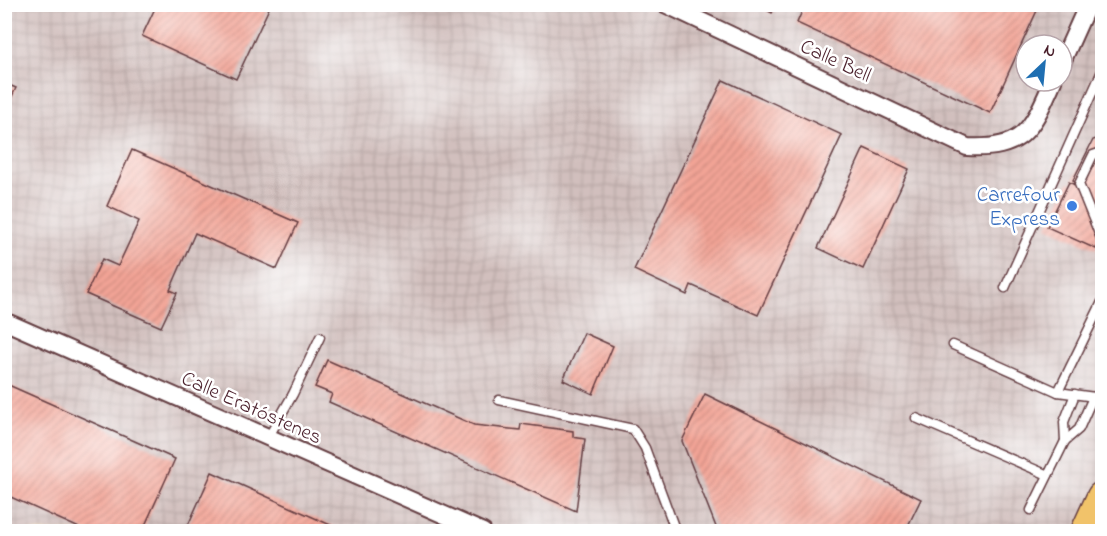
<svg xmlns="http://www.w3.org/2000/svg" width="1107" height="536" font-family="'Indie Flower',sans-serif">
<style>
.industrial{fill:url(#industrial-grid);fill-rule:evenodd}
.building{fill:url(#building-hatch)}
.lines{fill:none;stroke-linecap:round;stroke-linejoin:round}
.service-casing{stroke:#633c41;stroke-width:11}
.minor-casing{stroke:#633c41;stroke-width:20}
.motorway-casing{stroke:#633c41;stroke-width:33}
.service{stroke:#fff;stroke-width:8}
.minor{stroke:#fff;stroke-width:16}
.motorway{stroke:#f1c36a;stroke-width:30}
.shop-dot{fill:#3f7fe0;stroke:#fff;stroke-width:2}
.labels{text-anchor:middle;stroke-width:5;stroke-linejoin:round;paint-order:stroke}
.street-label{font-size:21px;fill:#4a1f2b;stroke:#fff}
.shop-label{font-size:21px;fill:#366cbe;stroke:#fff;text-anchor:end}
</style>
<defs>
<pattern id="industrial-grid" width="8" height="8" patternUnits="userSpaceOnUse" patternTransform="scale(1.5)"><rect width="8" height="8" fill="#d1bfbd"/><path d="M0 4h8M4 0v8" fill="none" stroke="#b5a4a3"/></pattern>
<pattern id="building-hatch" width="6" height="6" patternUnits="userSpaceOnUse" patternTransform="scale(1.5)"><rect width="6" height="6" fill="#f3a496"/><path d="M-1 1l2-2M0 6l6-6M5 7l2-2" fill="none" stroke="#c7857b"/></pattern>
</defs>
<rect width="100%" height="100%" fill="#fff"/>
<filter id="ink" filterUnits="userSpaceOnUse"><feTurbulence type="fractalNoise" baseFrequency=".0167" numOctaves="2"/><feDisplacementMap in="SourceGraphic" scale="12" xChannelSelector="R" yChannelSelector="G"/><feConvolveMatrix kernelMatrix="1 2 1 2 8 2 1 2 1" color-interpolation-filters="sRGB"/></filter>
<filter id="wash" filterUnits="userSpaceOnUse"><feTurbulence type="fractalNoise" baseFrequency=".008" numOctaves="4" result="noise"/><feDisplacementMap in="SourceGraphic" scale="24" xChannelSelector="R" yChannelSelector="G"/><feGaussianBlur stdDeviation="1.35" result="paint"/><feColorMatrix in="noise" values="0 0 0 0 0 0 0 0 0 0 0 0 0 0 0 0 0 1.4 0 .05"/><feComposite in="paint" operator="in"/></filter>
<g filter="url(#wash)">
<rect width="100%" height="100%" fill="#f1debf"/>
<path class="industrial" d="M4,5H1102V497L1072,532L5,531ZM1026,45H1062V81H1026Z"/>
<g id="blocks">
<g class="building">
<polygon points="157,4 271,4 236,79 142,36"/>
<polygon points="755,4 776,4 772,13"/>
<polygon points="805,4 1040,4 990,113 797,23"/>
<polygon points="723,80 842,135 758,315 691,285 687,295 634,270"/>
<polygon points="4,83 16,88 4,113"/>
<polygon points="1102,137 1102,244 1099,241 1096,249 1047,227 1069,182 1075,185 1073,180 1093,140"/>
<polygon points="864,148 909,169 863,269 818,248"/>
<polygon points="132,150 298,223 277,269 195,233 170,290 177,293 161,327 86,294 102,259 118,266 139,221 107,206"/>
<polygon points="584,333 613,346 593,394 563,380"/>
<polygon points="327,360 474,425 520,430 521,424 573,431 573,437 585,439 576,511 329,402 332,394 315,387"/>
<polygon points="4,383 175,459 142,532 88,532 4,494"/>
<polygon points="705,394 921,499 905,532 718,532 682,441"/>
<polygon points="212,472 346,532 185,532"/>
</g>
</g>
</g>
<g filter="url(#ink)">
<use href="#blocks" fill-opacity="0" stroke="#633c41" stroke-width="1.5"/>
<g class="lines">
<defs>
<g id="service">
<polyline points="1102,152 1093,155 1079,184 1102,241"/>
<polyline points="1005,288 1102,71"/>
<polyline points="953,345 1058,392 1102,398"/>
<polyline points="1058,392 1102,302"/>
<polyline points="499,400 633,429 645,448 676,532"/>
<polyline points="916,418 1048,475"/>
<polyline points="268,438 293,394 320,337"/>
<polyline points="1065,441 1064,422 1075,394"/>
<polyline points="1031,510 1065,441 1079,429 1093,397"/>
</g>
<g id="minor">
<path d="M665,4L967,147C1025,150 1032,128 1053,81"/>
<polyline points="1062,62 1088,4"/>
<polyline points="4,321 483,532"/>
</g>
<polyline id="motorway" points="1086,532 1102,497"/>
</defs>
<use href="#service" class="service-casing"/>
<use href="#minor" class="minor-casing"/>
<use href="#motorway" class="motorway-casing"/>
<use href="#service" class="service"/>
<use href="#minor" class="minor"/>
<use href="#motorway" class="motorway"/>
</g>
</g>
<circle class="shop-dot" cx="1072" cy="206" r="6"/>
<g class="labels">
<g class="street-label">
<text transform="translate(836 60) rotate(25)" y="7">Calle Bell</text>
<text transform="translate(252 407) rotate(24)" y="7">Calle Eratóstenes</text>
</g>
<g class="shop-label">
<text x="1060" y="201">Carrefour<tspan x="1060" dy="24">Express</tspan></text>
</g>
</g>
<rect width="1107" height="536" fill="none" stroke="#fff" stroke-width="24"/>
<g transform="translate(1044 63) rotate(26)"><circle r="28" fill="#ffffff" stroke="#b7a5aa" stroke-width="1.5"/>
<path d="M0-4.5L10 22L0 15L-10 22Z" fill="#1f6fb2"/>
<text y="-9" font-size="16" font-weight="bold" text-anchor="middle" fill="#4a1f2b">N</text>
</g>
</svg>
